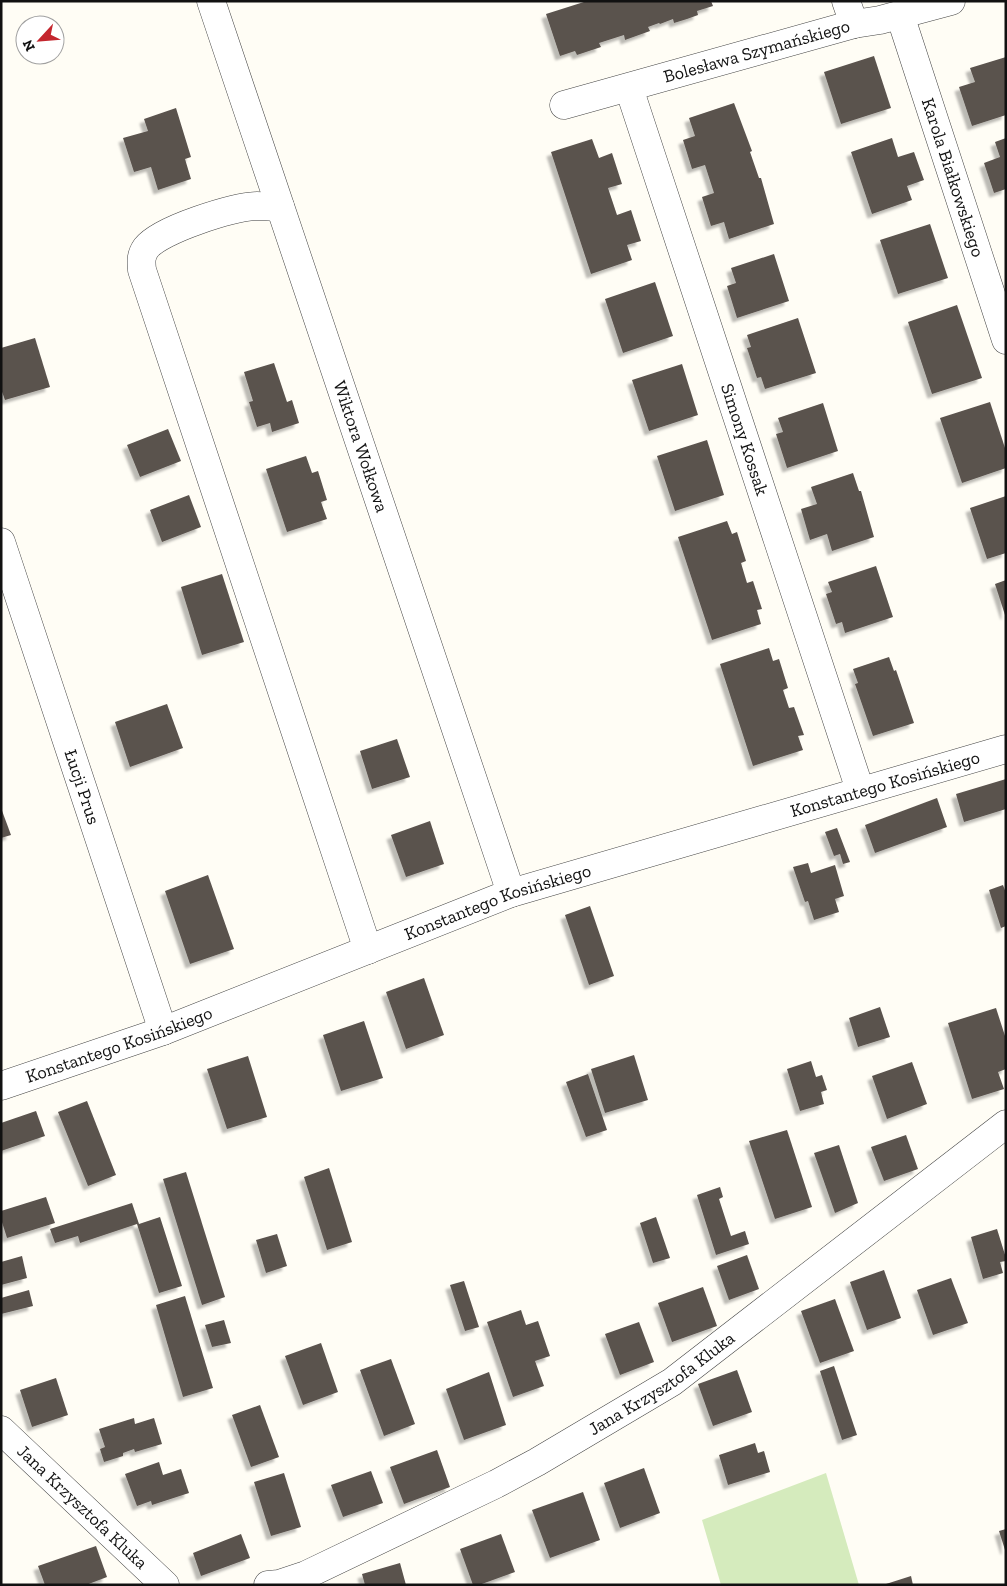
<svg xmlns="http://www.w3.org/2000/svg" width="1007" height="1586" font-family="'Zilla Slab',serif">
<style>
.green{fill:#d5ebbd}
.building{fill:#5a524d;filter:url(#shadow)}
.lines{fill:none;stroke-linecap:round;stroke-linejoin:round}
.minor-casing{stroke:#444;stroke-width:29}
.minor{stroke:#fff;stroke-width:28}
.labels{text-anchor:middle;stroke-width:5;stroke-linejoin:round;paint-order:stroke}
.street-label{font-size:18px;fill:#111;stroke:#fff}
</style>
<defs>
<filter id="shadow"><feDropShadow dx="-4.5" dy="4.5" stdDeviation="1" flood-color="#0004"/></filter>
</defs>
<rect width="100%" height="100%" fill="#fffdf5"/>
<polygon class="green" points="826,1473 859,1585 721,1585 702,1520"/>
<g class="building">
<polygon points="587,1 711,1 713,6 697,11 698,15 687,19 674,23 673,19 660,24 659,23 648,27 650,31 625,40 624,35 599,43 601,47 577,55 575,51 560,56 546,14"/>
<polygon points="874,56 891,108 841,124 824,72"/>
<polygon points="1006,57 1006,115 972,126 959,87 975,82 970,68"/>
<polygon points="734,103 752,151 750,152 759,178 761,178 774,224 729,239 724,222 711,226 702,197 714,193 705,165 692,169 683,140 695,136 689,118"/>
<polygon points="176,108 191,157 185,159 191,179 158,190 151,167 134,172 123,138 148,131 144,119"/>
<polygon points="892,138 898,157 914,152 924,180 907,186 912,200 872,214 851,152"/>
<polygon points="1006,138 1006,189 994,193 984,163 1000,157 995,142"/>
<polygon points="592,139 599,158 612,153 622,184 608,188 617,215 631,210 641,241 627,245 632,260 591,274 551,152"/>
<polygon points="930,224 948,278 898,294 880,240"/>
<polygon points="774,254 789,301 737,318 727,286 736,283 731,268"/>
<polygon points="655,282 673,336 623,353 605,299"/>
<polygon points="957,305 982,378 932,394 908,322"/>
<polygon points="798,318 816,373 765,389 761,377 757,378 747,348 751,347 747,335"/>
<polygon points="35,338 50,387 5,400 1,389 1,348"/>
<polygon points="274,363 287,402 292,400 299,423 272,432 270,423 257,427 249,402 253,401 244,372"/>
<polygon points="682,364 698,415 649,431 632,380"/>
<polygon points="990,402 1006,451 1006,468 962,483 940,418"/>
<polygon points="823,403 838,451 787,468 776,434 783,432 778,418"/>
<polygon points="168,429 181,461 140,477 127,445"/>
<polygon points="707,440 724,495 675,511 657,456"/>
<polygon points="306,456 312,473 318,471 327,500 321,502 327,519 287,532 266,469"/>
<polygon points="853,473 859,491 861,491 874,537 832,551 827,534 810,540 801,509 817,504 811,487"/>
<polygon points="189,495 201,527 162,542 150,510"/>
<polygon points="1006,496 1006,553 987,559 970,508"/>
<polygon points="727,521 732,534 737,532 741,545 746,561 741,563 747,583 753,581 762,609 757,610 761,624 712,640 678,537"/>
<polygon points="876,566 893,617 845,633 842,622 836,624 826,594 832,592 828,582"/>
<polygon points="222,574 244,642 202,655 181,587"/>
<polygon points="1006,580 1006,615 1005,615 995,584"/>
<polygon points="769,648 773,661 779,659 788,688 783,690 789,708 794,707 804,735 798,736 803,750 753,766 720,664"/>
<polygon points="889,657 894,671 896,670 914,723 873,736 855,684 858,683 853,669"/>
<polygon points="167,704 183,748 130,767 115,722"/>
<polygon points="397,739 410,777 372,789 360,751"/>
<polygon points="1006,779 1006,809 964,822 956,794"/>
<polygon points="937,798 947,827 875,853 865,825"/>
<polygon points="1,808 11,835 1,838"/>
<polygon points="430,821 444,864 406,877 391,835"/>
<polygon points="837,828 850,862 843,864 840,854 834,856 825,832"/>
<polygon points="808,863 811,873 835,865 844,896 835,899 839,912 814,920 808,901 805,902 793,867"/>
<polygon points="208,875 234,949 190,964 165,891"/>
<polygon points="1003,885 1006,893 1006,926 1001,928 989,890"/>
<polygon points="590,906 614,976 589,985 565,915"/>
<polygon points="424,978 444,1035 406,1049 386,992"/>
<polygon points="880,1007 890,1037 858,1047 849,1018"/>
<polygon points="996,1008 1006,1039 1006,1069 998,1072 1004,1089 972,1099 948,1023"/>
<polygon points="364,1021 383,1078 341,1091 323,1035"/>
<polygon points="634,1055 648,1100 605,1113 591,1069"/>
<polygon points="248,1056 267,1117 227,1129 207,1069"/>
<polygon points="811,1061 816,1077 822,1075 827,1090 821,1092 824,1104 800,1111 787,1069"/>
<polygon points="912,1062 927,1104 887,1119 872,1076"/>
<polygon points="588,1074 607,1130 586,1137 566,1082"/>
<polygon points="87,1101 116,1175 88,1186 58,1112"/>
<polygon points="36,1111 45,1136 1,1151 1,1123"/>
<polygon points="787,1130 812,1207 775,1219 749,1141"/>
<polygon points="906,1135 918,1169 884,1181 871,1147"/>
<polygon points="839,1145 858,1203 835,1213 814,1153"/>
<polygon points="329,1168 352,1242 327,1250 304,1177"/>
<polygon points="186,1172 225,1297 202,1305 163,1179"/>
<polygon points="720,1187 723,1197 719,1199 731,1236 745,1231 749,1244 716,1255 697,1195"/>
<polygon points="46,1197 55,1223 7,1238 1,1219 1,1211"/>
<polygon points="132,1203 139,1224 160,1217 182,1286 159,1293 137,1224 80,1243 78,1236 55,1243 50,1229"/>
<polygon points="656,1217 670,1258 653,1263 640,1223"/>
<polygon points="997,1229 1006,1258 1006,1261 1000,1262 1003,1273 983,1279 971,1237"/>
<polygon points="277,1234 287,1266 266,1273 256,1240"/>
<polygon points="747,1255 759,1289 729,1300 717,1266"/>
<polygon points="22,1256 27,1278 1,1285 1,1262"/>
<polygon points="884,1270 901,1318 867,1330 850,1282"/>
<polygon points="951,1278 968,1323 933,1335 917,1290"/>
<polygon points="464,1281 479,1327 465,1331 450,1285"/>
<polygon points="703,1287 717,1326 672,1342 658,1303"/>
<polygon points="29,1290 33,1306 1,1314 1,1298"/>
<polygon points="185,1296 213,1388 183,1397 156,1305"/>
<polygon points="835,1299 854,1351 820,1363 801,1311"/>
<polygon points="521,1310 526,1325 538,1321 550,1356 535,1361 544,1386 513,1397 487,1322"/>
<polygon points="224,1320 231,1343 212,1347 205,1325"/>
<polygon points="639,1322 654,1362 620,1375 605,1334"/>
<polygon points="321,1343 338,1392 303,1405 285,1356"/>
<polygon points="391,1359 415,1424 384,1436 360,1370"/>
<polygon points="834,1366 857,1435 842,1440 820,1371"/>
<polygon points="737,1370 752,1412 713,1426 698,1384"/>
<polygon points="489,1372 506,1425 464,1440 446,1389"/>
<polygon points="56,1378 68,1415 32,1427 20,1390"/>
<polygon points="260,1405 279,1457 251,1467 232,1415"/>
<polygon points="134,1418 135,1424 154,1418 162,1444 135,1452 134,1449 123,1453 123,1456 104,1462 100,1449 105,1447 99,1429"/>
<polygon points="755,1443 758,1453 764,1451 770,1472 728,1485 719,1455"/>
<polygon points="437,1450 450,1487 404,1504 390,1467"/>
<polygon points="159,1462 163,1475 181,1469 189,1493 152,1505 151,1501 137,1506 125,1474"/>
<polygon points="644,1468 660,1513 620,1528 604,1483"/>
<polygon points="371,1471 383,1503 343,1517 331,1485"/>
<polygon points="284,1473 301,1527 271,1536 254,1482"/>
<polygon points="583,1492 600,1540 550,1558 532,1510"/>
<polygon points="1006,1529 1006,1550 1005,1550 999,1531"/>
<polygon points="241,1534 250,1558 201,1576 193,1553"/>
<polygon points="501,1534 515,1572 479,1585 473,1585 460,1549"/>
<polygon points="96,1546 107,1577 86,1585 45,1585 38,1566"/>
<polygon points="400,1563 406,1585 365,1585 362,1574"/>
<polygon points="911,1576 913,1585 886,1585 886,1584"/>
</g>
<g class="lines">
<defs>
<g id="minor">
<path id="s1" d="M211,1L511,893"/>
<polyline points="846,1 854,24"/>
<path id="s2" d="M900,15L1006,340"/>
<path id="s3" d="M629,88L860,790"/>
<path id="s4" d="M564,105L854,24L880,20L951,1"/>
<path d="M280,207C273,207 265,206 257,206C233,207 161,229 146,248C141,255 141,261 142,270L368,950"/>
<path id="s5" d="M1,542L163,1031"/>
<path id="s6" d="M1,1086L163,1031L511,893L1006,749"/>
<path id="s7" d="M1,1430L165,1585"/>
<path id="s8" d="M268,1585L279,1584L306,1575L496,1484L537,1462L672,1382L1006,1124"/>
</g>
</defs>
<use href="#minor" class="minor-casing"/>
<use href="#minor" class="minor"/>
</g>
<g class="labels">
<g class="street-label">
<text dy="6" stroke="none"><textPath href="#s4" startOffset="200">Bolesława Szymańskiego</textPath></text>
<text dy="6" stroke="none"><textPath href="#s2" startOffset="171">Karola Białkowskiego</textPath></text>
<text dy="6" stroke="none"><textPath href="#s3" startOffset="370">Simony Kossak</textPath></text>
<text dy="6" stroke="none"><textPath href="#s1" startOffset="470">Wiktora Wołkowa</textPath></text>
<text dy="6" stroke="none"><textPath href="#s6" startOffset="935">Konstantego Kosińskiego</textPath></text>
<text dy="6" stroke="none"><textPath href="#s5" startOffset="258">Łucji Prus</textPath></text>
<text dy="6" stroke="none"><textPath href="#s6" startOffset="530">Konstantego Kosińskiego</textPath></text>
<text dy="6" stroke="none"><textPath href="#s6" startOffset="125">Konstantego Kosińskiego</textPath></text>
<text dy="6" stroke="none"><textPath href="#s8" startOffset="444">Jana Krzysztofa Kluka</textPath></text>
<text dy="6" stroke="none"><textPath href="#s7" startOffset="112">Jana Krzysztofa Kluka</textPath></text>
</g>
</g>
<rect width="1007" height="1586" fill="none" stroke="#111111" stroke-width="5"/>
<g transform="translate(40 40) rotate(244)"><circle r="24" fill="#ffffff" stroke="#a0a0a0"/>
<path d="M0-4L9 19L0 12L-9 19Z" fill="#c4262e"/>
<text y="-8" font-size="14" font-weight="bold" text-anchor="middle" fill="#111111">N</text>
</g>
</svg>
